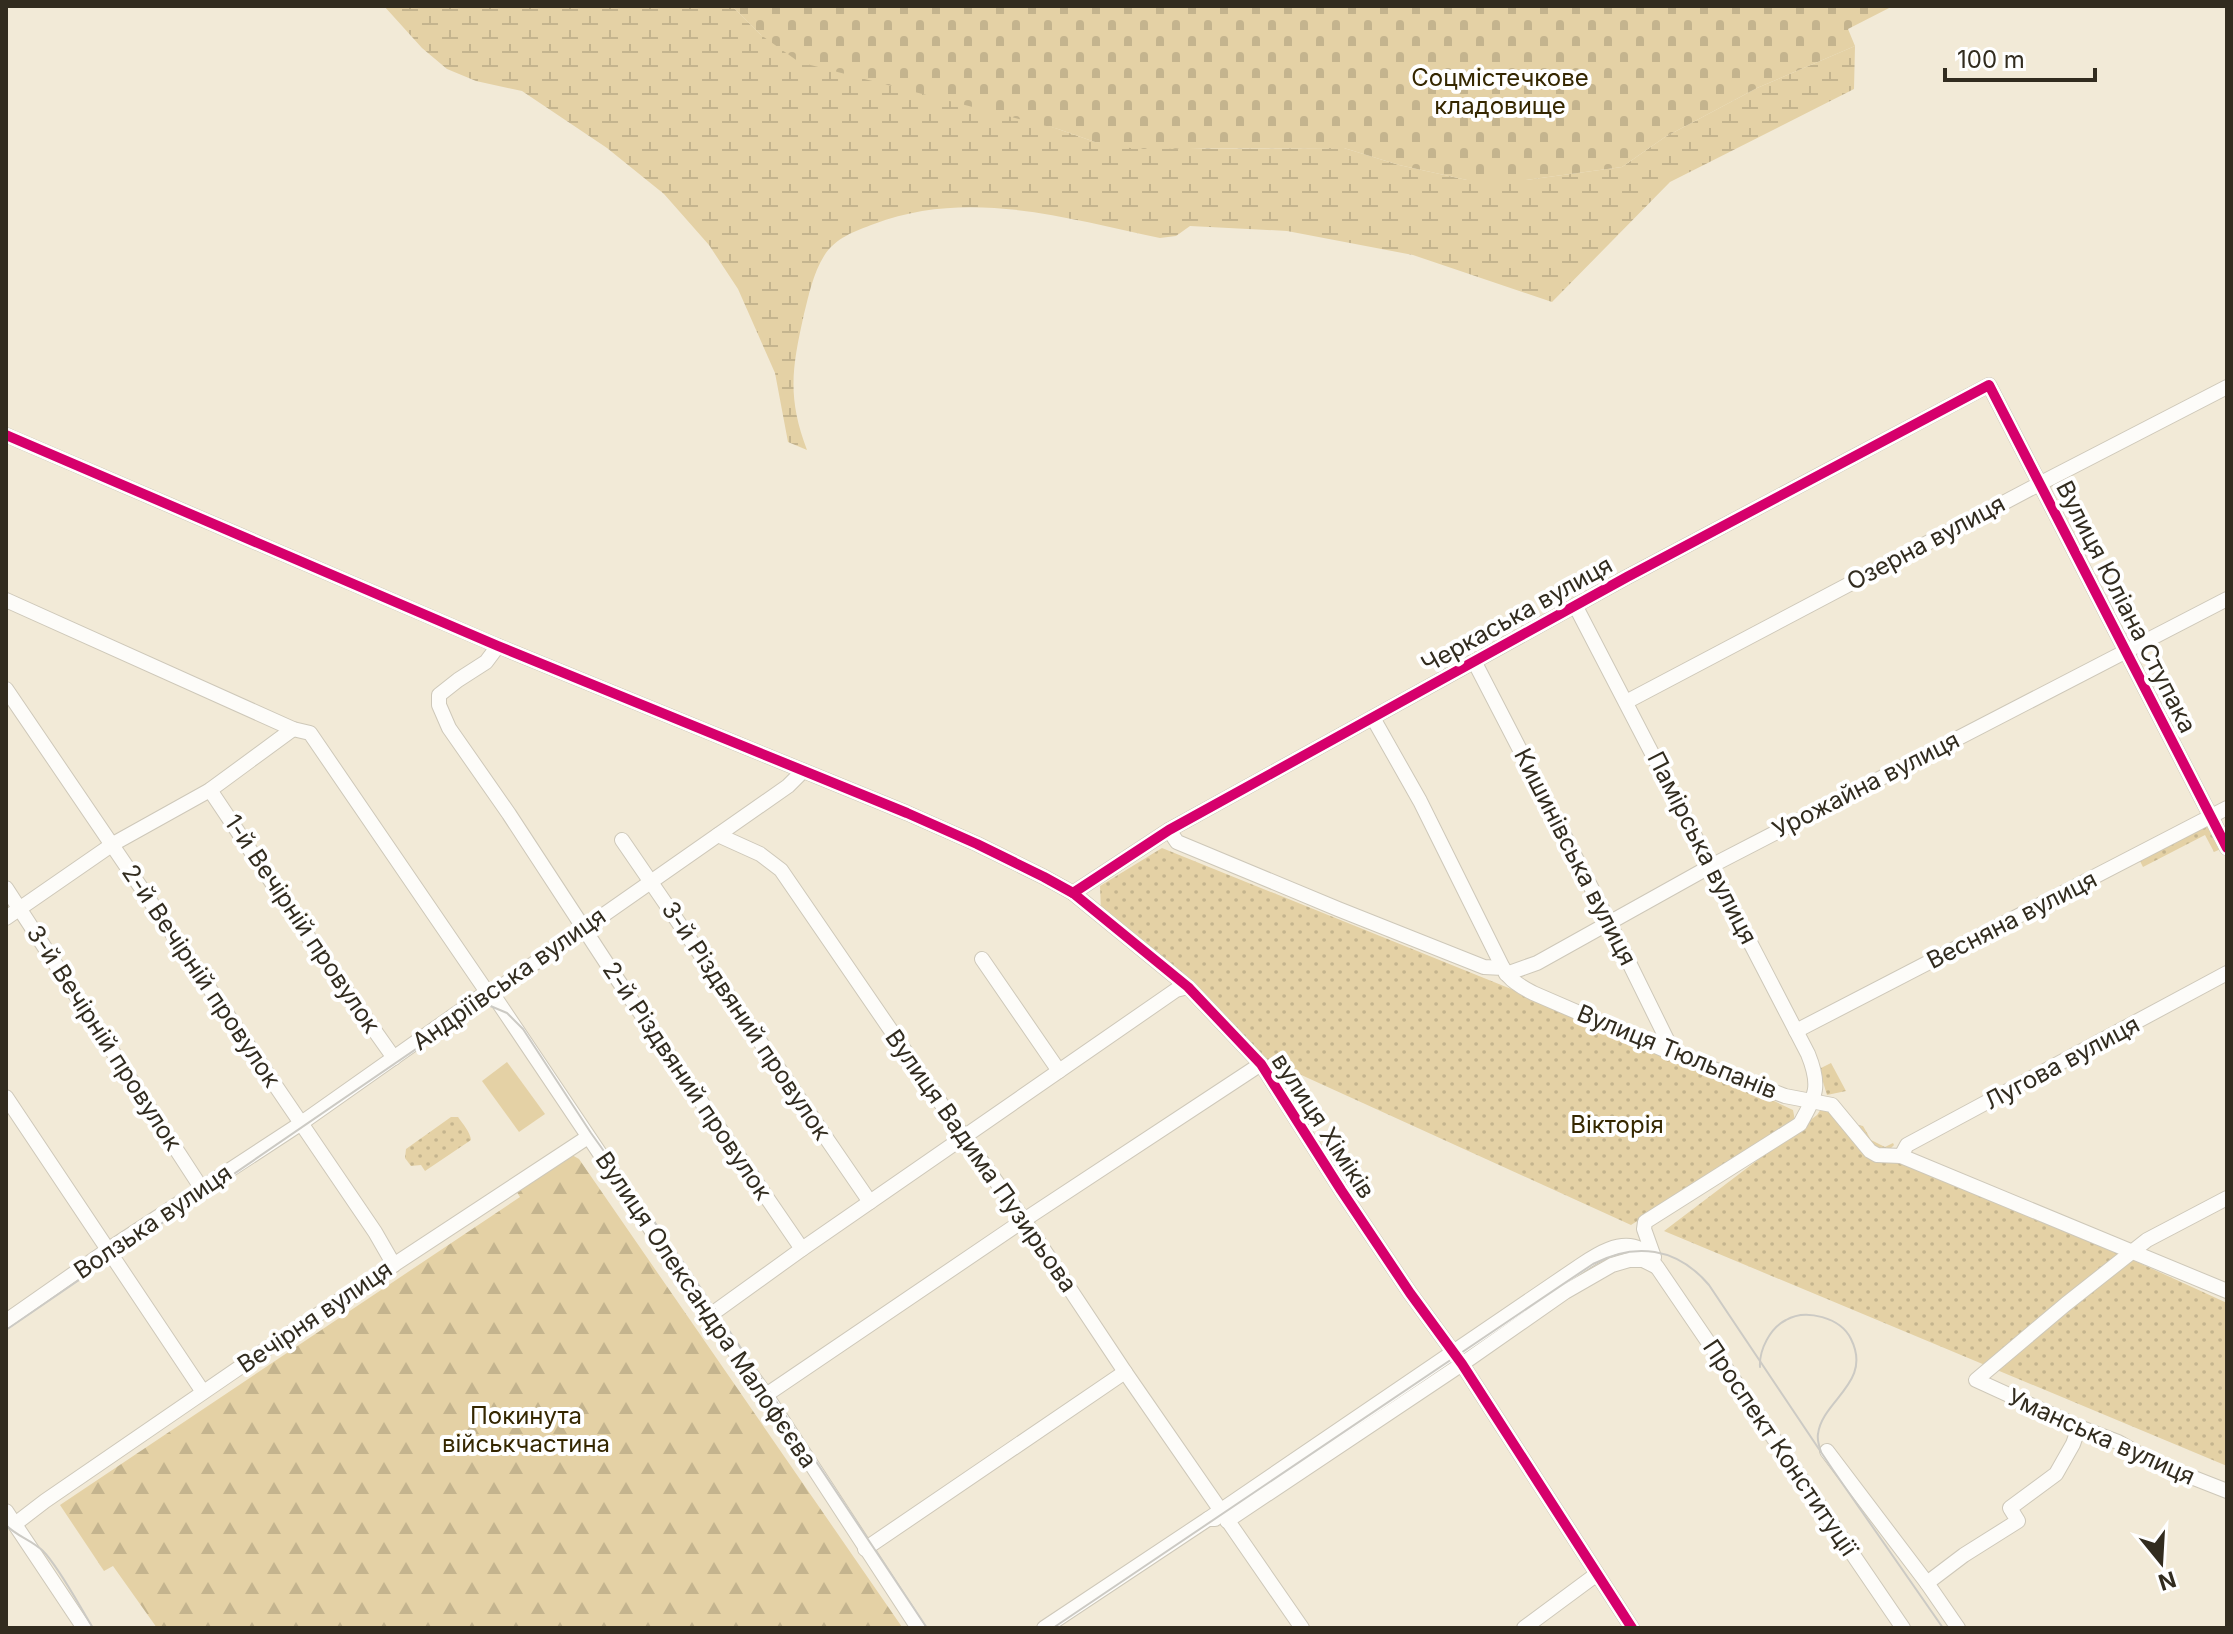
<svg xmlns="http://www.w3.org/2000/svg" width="2233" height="1634" font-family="Inter,sans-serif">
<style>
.grass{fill:url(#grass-dots)}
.forest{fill:url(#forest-firs)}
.wetland{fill:url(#wetland-marsh)}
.cemetery{fill:url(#cemetery-stones)}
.park{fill:#e4d1a5}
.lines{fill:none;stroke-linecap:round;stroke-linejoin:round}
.minor-casing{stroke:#cec8b9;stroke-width:16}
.minor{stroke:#fdfcf9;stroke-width:14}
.tram{stroke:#cccac4;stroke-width:2}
.cycleway-casing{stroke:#fff;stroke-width:15}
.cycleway{stroke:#d6006c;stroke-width:10}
.labels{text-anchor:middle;stroke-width:8;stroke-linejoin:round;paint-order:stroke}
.park-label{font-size:24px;fill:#352700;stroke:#fff}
.street-label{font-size:24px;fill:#322c1f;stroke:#fff}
</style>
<defs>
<pattern id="grass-dots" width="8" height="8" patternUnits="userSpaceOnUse" patternTransform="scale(2)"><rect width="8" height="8" fill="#e4d1a5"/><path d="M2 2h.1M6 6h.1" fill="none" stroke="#c4b48e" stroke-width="1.8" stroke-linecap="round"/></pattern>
<pattern id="forest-firs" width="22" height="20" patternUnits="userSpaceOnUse" patternTransform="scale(2)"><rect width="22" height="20" fill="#e4d1a5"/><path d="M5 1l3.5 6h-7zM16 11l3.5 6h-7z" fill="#c4b48e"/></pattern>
<pattern id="wetland-marsh" width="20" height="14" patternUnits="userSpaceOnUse" patternTransform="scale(2)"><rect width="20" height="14" fill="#e4d1a5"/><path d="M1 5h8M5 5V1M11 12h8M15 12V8" fill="none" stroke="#c4b48e"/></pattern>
<pattern id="cemetery-stones" width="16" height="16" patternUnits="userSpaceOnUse" patternTransform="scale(2)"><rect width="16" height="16" fill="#e4d1a5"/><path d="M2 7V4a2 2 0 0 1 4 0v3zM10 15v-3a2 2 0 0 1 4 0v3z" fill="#c4b48e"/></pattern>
</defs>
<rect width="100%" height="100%" fill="#f2ead7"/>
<g class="grass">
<polygon points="2210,822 2223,848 2214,852 2205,835 2143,867 2139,859"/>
<polygon points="1162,848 1687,1060 1793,1110 1795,1121 1631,1225 1264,1058 1101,911 1100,886"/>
<polygon points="1831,1063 1846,1091 1827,1095 1819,1069"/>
<polygon points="1823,1106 1852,1124 1863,1126 1871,1140 1885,1147 1893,1143 1894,1145 1890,1149 2227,1303 2227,1466 1664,1231 1817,1115"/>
<path d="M451,1117H458C463,1124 470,1132 471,1140L425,1171L421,1165L411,1166L405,1158L406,1149Z"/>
</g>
<polygon class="forest" points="572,1155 579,1159 902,1627 157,1628 113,1566 104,1571 60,1505 520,1197 515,1189"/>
<path class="wetland" d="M384,6H732L761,35L1058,129L1095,142L1205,149L1344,148L1399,165L1467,180H1526L1622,167L1665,137L1757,88L1855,46L1854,89L1670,182L1552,302L1413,255L1287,231L1190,226L1176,236L1160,238C1066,218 968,188 874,224C855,231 835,238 824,256C813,274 809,294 804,314C792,368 787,397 807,450L788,442L775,373L738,289L709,245L664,194L607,148L522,91L476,81L447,69L422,48Z"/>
<polygon class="cemetery" points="732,6 1893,6 1848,29 1855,46 1757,88 1665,137 1622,167 1526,180 1467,180 1399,165 1344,148 1136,149 1095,142 1058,129 799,62 761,35"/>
<polygon class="park" points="507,1062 545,1114 519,1132 482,1081"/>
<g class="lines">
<defs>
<g id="minor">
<polyline points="6,435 498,646 907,813 977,844 1044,877 1073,893 1188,987 1261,1064 1341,1190 1410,1293 1462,1364 1632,1628"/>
<polyline points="6,600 293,729 310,733 487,992"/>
<path d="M1576,607L1808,1054C1821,1086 1816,1095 1800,1124L1645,1222L1644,1229L1654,1257"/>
<polyline points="498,646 486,662 458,680 439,695 439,705 449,728 509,814 611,970 802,1249"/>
<polyline points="1474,661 1609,922 1674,1054"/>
<polyline points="6,689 375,1232 394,1265"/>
<polyline points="1626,702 2041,483 2227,387"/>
<polyline points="1373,718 1420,801 1503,968"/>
<polyline points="210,790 309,938 394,1058"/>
<path d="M1169,830L1177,842L1338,909L1484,967L1503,968C1509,980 1521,987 1533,993L1674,1054L1785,1096L1832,1105L1870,1151L1877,1155L1901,1156L2227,1291"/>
<polyline points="718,835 760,854 781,870 964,1137 1024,1220 1125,1372 1302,1628"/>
<polyline points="622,840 870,1202"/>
<polyline points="6,888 202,1189"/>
<polyline points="1073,893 1169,830 1627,577 1989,385 2227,848"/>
<polyline points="6,918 113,844 210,790 293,729"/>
<polyline points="982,959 1059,1071"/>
<polyline points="1506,974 1537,963 1711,866 2227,599"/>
<polyline points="492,993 709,1316 766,1395 918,1628"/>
<polyline points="1796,1031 2227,808"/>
<polyline points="6,1097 203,1392"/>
<polyline points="1901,1156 1907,1145 2227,973"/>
<polyline points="2227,1198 2147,1240 2066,1304 1976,1380 2079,1427 2118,1442 2153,1462 2227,1491"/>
<polyline points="709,1316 802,1249 1176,990 1188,987"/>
<polyline points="6,1321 109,1249 300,1124 487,992 492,993 788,786 803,771"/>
<polyline points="766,1395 1024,1220 1261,1064"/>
<polyline points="1827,1451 1927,1583 1958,1628"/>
<polyline points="6,1511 84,1628"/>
<path d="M1208,1519L1581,1265C1596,1255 1620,1239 1640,1249C1647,1253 1652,1261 1657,1267L1903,1628"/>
<polyline points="1227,1521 1462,1364 1565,1292 1612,1265 1629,1260 1643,1260 1655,1266"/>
<polyline points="15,1524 45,1501 281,1339 588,1137"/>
<polyline points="865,1549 1125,1372"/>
<polyline points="1927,1583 1964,1555 2018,1521 2010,1508 2056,1474 2073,1444 2079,1427"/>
<polyline points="1044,1628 1208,1519 1215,1519"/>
<polyline points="1524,1628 1597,1574"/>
</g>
</defs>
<use href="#minor" class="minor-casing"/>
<use href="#minor" class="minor"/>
<g class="tram">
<polyline points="6,1330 473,1010 488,1005 507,1013 523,1029 591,1133 690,1272 927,1628"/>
<path d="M1760,1367C1759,1350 1770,1328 1786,1320C1806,1308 1841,1318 1851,1339C1873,1383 1822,1400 1818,1434C1817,1439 1819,1446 1821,1452"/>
<path d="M6,1525C16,1536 32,1540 43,1551C59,1567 80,1607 93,1628"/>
<path d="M1053,1628L1593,1264C1635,1242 1677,1247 1709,1285L1833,1470L1943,1628"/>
</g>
<defs>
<g id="cycleway">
<polyline points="6,435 498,646 907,813 977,844 1044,877 1073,893 1188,987 1261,1064 1341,1190 1410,1293 1462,1364 1632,1628"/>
<polyline points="1073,893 1169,830 1627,577 1989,385 2227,848"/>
</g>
</defs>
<use href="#cycleway" class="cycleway-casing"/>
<use href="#cycleway" class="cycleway"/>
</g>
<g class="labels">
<g class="park-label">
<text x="1500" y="86">Соцмістечкове<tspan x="1500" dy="28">кладовище</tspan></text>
<text x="1617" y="1133">Вікторія</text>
<text x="526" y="1424">Покинута<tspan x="526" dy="28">військчастина</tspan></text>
</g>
<g class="street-label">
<text transform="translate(1926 543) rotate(-28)" y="8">Озерна вулиця</text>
<text transform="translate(2126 607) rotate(63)" y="8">Вулиця Юліана Ступака</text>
<text transform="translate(1517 615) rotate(-29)" y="8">Черкаська вулиця</text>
<text transform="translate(1866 785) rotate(-27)" y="8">Урожайна вулиця</text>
<text transform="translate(1702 848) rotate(63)" y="8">Памірська вулиця</text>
<text transform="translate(1575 857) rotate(63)" y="8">Кишинівська вулиця</text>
<text transform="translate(2012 920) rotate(-27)" y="8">Весняна вулиця</text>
<text transform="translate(302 924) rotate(56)" y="8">1-й Вечірній провулок</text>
<text transform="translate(201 976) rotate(56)" y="8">2-й Вечірній провулок</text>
<text transform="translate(509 979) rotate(-35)" y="8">Андріївська вулиця</text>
<text transform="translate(746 1021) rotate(56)" y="8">3-й Різдвяний провулок</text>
<text transform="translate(104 1038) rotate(57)" y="8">3-й Вечірній провулок</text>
<text transform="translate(1677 1052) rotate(22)" y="8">Вулиця Тюльпанів</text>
<text transform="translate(2062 1063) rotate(-28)" y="8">Лугова вулиця</text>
<text transform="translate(687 1081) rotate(56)" y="8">2-й Різдвяний провулок</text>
<text transform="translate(1323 1126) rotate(57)" y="8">вулиця Хіміків</text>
<text transform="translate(981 1161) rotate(55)" y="8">Вулиця Вадима Пузирьова</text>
<text transform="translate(153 1222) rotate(-34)" y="8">Волзька вулиця</text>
<text transform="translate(706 1310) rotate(56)" y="8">Вулиця Олександра Малофєєва</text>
<text transform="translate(315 1317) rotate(-34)" y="8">Вечірня вулиця</text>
<text transform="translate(2101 1437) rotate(24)" y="8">Уманська вулиця</text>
<text transform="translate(1780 1448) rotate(56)" y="8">Проспект Конституції</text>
</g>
</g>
<rect width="2233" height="1634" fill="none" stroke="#322c1f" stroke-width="16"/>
<g transform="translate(2161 1562) rotate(162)" stroke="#ffffff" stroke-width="6" paint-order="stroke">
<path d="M0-6L14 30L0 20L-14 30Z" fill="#322c1f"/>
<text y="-12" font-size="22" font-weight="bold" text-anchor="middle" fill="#322c1f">N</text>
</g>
<path d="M1945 68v12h150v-12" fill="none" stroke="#322c1f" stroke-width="4"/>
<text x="1957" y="68" font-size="24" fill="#322c1f" stroke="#ffffff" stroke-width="6" paint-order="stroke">100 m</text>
</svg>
